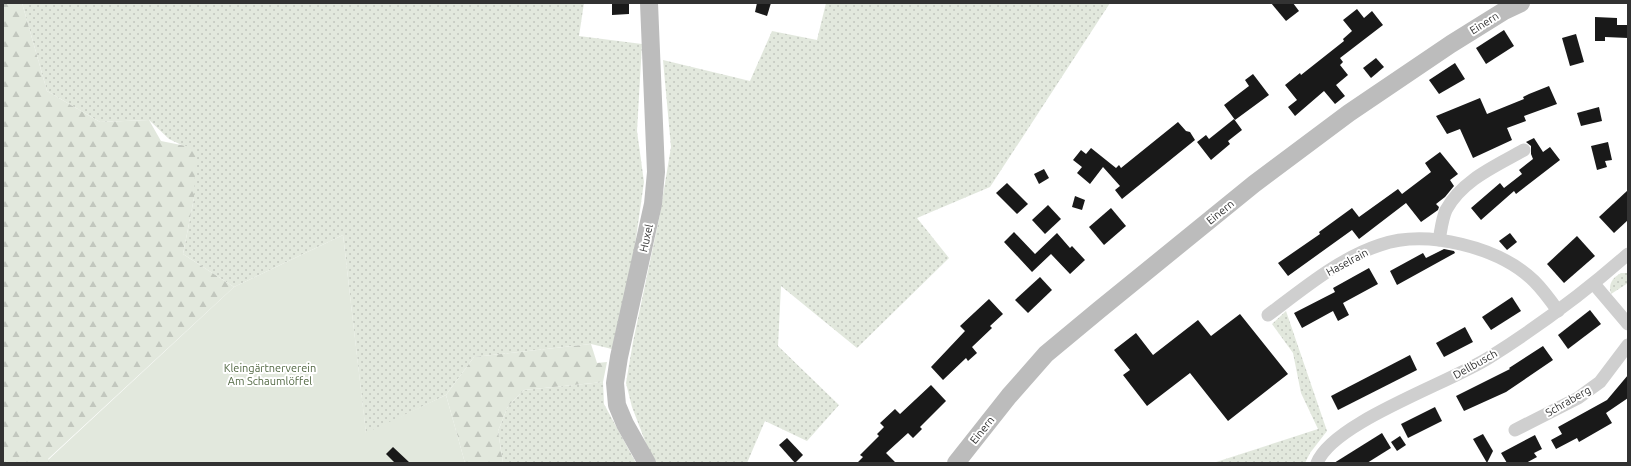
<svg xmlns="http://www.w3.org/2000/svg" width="1631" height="466" font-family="Ubuntu,sans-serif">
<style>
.grass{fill:url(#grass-dots)}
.forest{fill:url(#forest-firs)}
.green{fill:#e2e8dd}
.building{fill:#191919}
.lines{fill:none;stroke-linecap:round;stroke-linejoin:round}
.street{stroke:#cfcfcf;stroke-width:13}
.secondary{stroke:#bcbcbc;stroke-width:18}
.labels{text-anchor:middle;stroke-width:4;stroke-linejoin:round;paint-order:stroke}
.street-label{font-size:11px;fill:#323232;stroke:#fff}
.park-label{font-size:11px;fill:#536944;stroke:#fff}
</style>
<defs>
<pattern id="grass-dots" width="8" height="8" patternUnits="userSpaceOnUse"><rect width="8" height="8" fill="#e2e8dd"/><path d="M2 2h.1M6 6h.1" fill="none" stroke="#c2c7be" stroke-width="1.8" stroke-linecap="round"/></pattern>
<pattern id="forest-firs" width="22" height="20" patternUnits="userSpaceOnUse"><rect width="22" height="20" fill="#e2e8dd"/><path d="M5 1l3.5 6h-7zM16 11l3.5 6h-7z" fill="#c2c7be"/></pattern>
</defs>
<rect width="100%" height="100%" fill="#fff"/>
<g class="grass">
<polygon points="22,3 584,3 579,36 642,44 637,131 644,182 634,252 612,349 591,344 474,357 446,395 366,434 343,235 234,287 183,254 194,198 192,150 169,139 149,120 100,122 47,91"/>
<polygon points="826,3 1110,3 990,187 917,218 949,258 857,348 781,286 778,346 839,405 807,441 765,421 747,463 657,463 647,446 632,407 626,383 633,342 659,219 671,147 663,60 750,81 772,31 817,40"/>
<path d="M1621,273H1628V283L1611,294C1608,284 1612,278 1621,273Z"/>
<polygon points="1286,311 1327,431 1310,453 1305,463 1213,463 1318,429 1301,393 1293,353 1272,324"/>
<polygon points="603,382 604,404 636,463 503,463 498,431 508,406 524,390"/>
</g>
<g class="forest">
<polygon points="3,3 22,3 47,91 100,122 149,120 161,141 196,148 194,198 183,254 234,287 48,459 51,463 3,463"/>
<polygon points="591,344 597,363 607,362 603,382 524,390 508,406 498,431 503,463 465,463 446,395 474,357"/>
</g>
<polygon class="green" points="343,235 366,433 446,395 465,463 51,463 48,460 234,287"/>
<g class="building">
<polygon points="612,3 629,3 629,14 612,15"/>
<polygon points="757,3 771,3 767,16 755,12"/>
<polygon points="1271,3 1293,3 1299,11 1286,21"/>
<polygon points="1357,9 1364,18 1372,11 1383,25 1340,58 1343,62 1340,65 1348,75 1336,85 1345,96 1335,104 1324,91 1295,116 1288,107 1297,100 1285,85 1300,73 1301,75 1344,41 1343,39 1352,31 1343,20"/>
<polygon points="1595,17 1617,18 1617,25 1628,25 1628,38 1605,37 1605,41 1595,41"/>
<polygon points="1504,30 1514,46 1486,64 1476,48"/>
<polygon points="1576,34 1584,62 1570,66 1562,38"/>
<polygon points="1376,58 1384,67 1371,78 1363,68"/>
<polygon points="1455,63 1465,79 1439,94 1429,80"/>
<polygon points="1253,74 1269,95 1235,120 1224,105 1249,86 1245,80"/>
<polygon points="1549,86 1557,104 1524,116 1526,121 1507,128 1512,140 1473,158 1460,129 1447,134 1436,116 1480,98 1487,114 1524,99 1523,97 1529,94"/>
<polygon points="1599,107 1602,121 1581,126 1577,113"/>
<polygon points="1234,119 1242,130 1228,141 1230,144 1211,160 1197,142 1206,135 1209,139"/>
<polygon points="1178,122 1186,131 1190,132 1195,140 1122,199 1115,190 1120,186 1103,167 1090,184 1077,173 1082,167 1073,160 1081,150 1086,154 1091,148 1116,168 1119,165 1121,168"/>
<polygon points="1534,138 1543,152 1550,147 1560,160 1516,194 1514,191 1481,220 1471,208 1500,183 1504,188 1522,174 1519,170 1533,159 1531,154 1531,146 1526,142"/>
<polygon points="1608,142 1612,160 1605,161 1607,167 1597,170 1591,146"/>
<polygon points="1440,152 1458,174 1450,180 1454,186 1445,197 1436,204 1439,207 1438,210 1421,222 1406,203 1359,239 1352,230 1288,276 1278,263 1320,234 1319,232 1352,208 1359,217 1398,189 1402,194 1431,172 1425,163"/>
<polygon points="1044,169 1049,178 1039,184 1034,174"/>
<polygon points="1007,183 1028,204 1017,214 996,193"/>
<polygon points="1628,190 1628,220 1614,233 1599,217"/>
<polygon points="1075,196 1085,200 1082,210 1072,207"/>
<polygon points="1048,205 1061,219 1045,234 1032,220"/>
<polygon points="1111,208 1126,226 1104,245 1089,227"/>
<polygon points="1014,232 1035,254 1057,233 1070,248 1072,246 1085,260 1070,274 1051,254 1032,272 1004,242"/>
<polygon points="1510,233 1517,242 1507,250 1499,241"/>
<polygon points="1577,236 1595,256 1564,283 1547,264"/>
<polygon points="1444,249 1454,251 1455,253 1397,285 1390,271 1423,253 1426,258"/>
<polygon points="1369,268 1378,284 1343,303 1349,315 1338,321 1333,311 1302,328 1294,313 1335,292 1333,288"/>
<polygon points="1040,277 1052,290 1028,313 1015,300"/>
<polygon points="1512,297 1521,311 1491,330 1482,317"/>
<polygon points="989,299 1003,314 990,326 992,328 972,347 977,353 968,361 966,358 943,380 931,367 965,331 960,326"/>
<polygon points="1590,310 1601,324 1568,349 1558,335"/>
<polygon points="1240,314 1288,374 1228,421 1190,373 1147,406 1123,375 1130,370 1114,350 1136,333 1153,355 1198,320 1211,336"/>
<polygon points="1465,327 1473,342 1444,357 1436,343"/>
<polygon points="1543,346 1553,360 1506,392 1464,411 1456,396 1510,369 1509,368"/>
<polygon points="1410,355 1417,370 1338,410 1331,396"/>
<polygon points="1628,375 1628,398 1606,413 1612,423 1579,442 1577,438 1556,449 1551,440 1562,434 1558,427 1607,400"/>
<polygon points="931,385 946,401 920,427 922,429 913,438 908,433 886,453 896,463 857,463 863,457 860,455 879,436 877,434 884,427 880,423 895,409 900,414"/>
<polygon points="1435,407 1442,421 1408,438 1401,424"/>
<polygon points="1382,433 1391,448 1367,463 1334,463"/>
<polygon points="1483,434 1493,451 1487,463 1473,439"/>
<polygon points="1535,435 1542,449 1534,453 1537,457 1526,463 1507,463 1501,453"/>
<polygon points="1400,436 1406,445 1397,451 1391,442"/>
<polygon points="787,438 803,455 795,463 779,445"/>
<polygon points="393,447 410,463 395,463 386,454"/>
</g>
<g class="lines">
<g class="street">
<path d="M1439,240C1441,230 1442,219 1446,210C1462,180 1496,166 1524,150"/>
<polyline points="1594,284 1628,324"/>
<path d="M1268,315C1303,289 1338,259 1380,245C1427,229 1499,247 1534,281C1543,290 1551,301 1558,311"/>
<polyline points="1515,430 1578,398 1600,382 1628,345"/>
<path d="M1317,463C1333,422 1450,383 1490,357C1539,326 1585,292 1628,254"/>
</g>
<g class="secondary">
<polyline points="647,463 625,424 617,405 615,383 619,357 653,204 656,172 649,3"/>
<polyline points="956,463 1009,396 1046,354 1099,310 1254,184 1349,113 1451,44 1504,11 1521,3"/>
</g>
</g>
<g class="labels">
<g class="street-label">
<text transform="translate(1484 23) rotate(-32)" y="4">Einern</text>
<text transform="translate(1220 212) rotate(-39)" y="4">Einern</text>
<text transform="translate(646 238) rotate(-77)" y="4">Huxel</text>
<text transform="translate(1347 262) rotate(-28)" y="4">Haselrain</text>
<text transform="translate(1475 364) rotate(-29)" y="4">Dellbusch</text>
<text transform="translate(1568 401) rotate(-30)" y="4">Schraberg</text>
<text transform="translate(982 430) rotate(-51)" y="4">Einern</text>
</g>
<g class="park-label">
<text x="270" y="372">Kleingärtnerverein<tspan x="270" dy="13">Am Schaumlöffel</tspan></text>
</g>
</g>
<rect width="1631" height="466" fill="none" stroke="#323232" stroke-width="8"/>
</svg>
